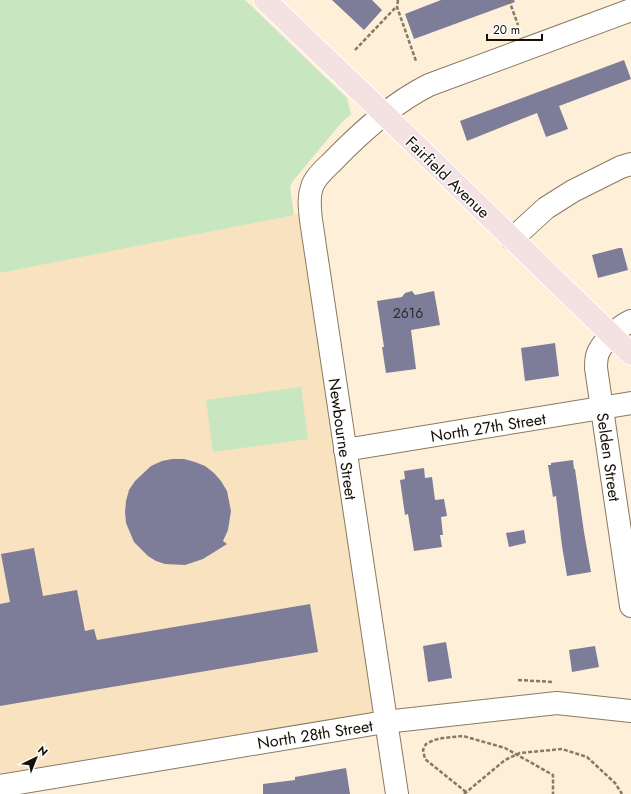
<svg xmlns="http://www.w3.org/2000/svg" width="631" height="794" font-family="Jost,sans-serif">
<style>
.built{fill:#f8e2bf}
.green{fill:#c8e6c0}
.building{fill:#7e7d99}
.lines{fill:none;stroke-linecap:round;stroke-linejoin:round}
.minor-casing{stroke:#8a7a61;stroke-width:24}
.major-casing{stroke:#fff;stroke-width:24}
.path{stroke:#847a6a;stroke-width:2.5;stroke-dasharray:4 2;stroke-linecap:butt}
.minor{stroke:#fff;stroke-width:22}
.major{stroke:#f4e1e1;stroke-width:22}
.labels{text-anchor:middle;stroke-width:3;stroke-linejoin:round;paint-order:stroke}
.number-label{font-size:14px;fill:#2f2a2b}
.street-label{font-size:16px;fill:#150f06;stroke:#fefefe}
</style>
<rect width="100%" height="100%" fill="#fdefd8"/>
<polygon class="built" points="308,212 384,721 0,787 0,273"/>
<g class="green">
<polygon points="0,0 245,0 347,98 351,114 341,123 293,181 290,187 294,215 0,273"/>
<polygon points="301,387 308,439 213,452 206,400"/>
</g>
<g class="building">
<polygon points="332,0 372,0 382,10 364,30"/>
<polygon points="441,0 514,0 515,2 414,39 405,14"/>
<polygon points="624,60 631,79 559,106 568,129 546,137 537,113 467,141 460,121"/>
<polygon points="619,248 622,248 628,270 598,278 592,255"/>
<polygon points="412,291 415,295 434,291 440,325 411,330 416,369 386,373 382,347 384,347 377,301 402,297 405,293"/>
<polygon points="555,343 559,376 525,381 521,348"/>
<polygon points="172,459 184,459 195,462 205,466 214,473 221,481 227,491 231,511 228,530 223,541 227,544 203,559 185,565 165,564 156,561 148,556 134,542 126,523 125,512 126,501 129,490 135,481 151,466 162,461"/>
<polygon points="573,460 574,469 575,469 584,532 591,572 567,576 562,546 556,496 553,497 548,465 551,465 551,463"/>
<polygon points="424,468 425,478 432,477 435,500 444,499 447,516 441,517 443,535 440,535 442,547 414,551 408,514 405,515 400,480 405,479 404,471"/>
<polygon points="524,530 526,543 509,547 506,533"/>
<polygon points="34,548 43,596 77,590 85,631 94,629 97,640 310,604 318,652 0,706 0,604 10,602 1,554"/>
<polygon points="446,642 452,678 428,682 423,646"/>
<polygon points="595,646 599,667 572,672 569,650"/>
<polygon points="346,768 350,794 263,794 263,784 295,780 295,777"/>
</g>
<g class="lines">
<defs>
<g id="minor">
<polyline points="512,239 546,208 573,191 621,167 631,164"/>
<path d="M631,321C620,326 606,339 600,349C596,355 596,362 596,368L631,606"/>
<polyline points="345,450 631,403"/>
<polyline points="0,786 385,722 557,703 631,711"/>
<path d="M397,794L311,220C310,209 308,198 312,187C315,177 326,168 333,161C362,131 393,103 429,85L631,10"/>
</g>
<polyline id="major" points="265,0 384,114 631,354"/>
</defs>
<use href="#minor" class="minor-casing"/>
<use href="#major" class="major-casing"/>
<g class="path">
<polyline points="398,0 397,7 416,61"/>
<polyline points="509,0 518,25"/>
<polyline points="355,50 396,7"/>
<polyline points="518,680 554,682"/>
<polyline points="466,792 425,759 423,750 426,744 434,740 443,738 463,736 505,748 553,775 553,794"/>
<polyline points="464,794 505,760 520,753 562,749 587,757 615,783 622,794"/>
</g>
<use href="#minor" class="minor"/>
<use href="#major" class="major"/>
</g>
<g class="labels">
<g class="number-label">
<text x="408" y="318">2616</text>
</g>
<g class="street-label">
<text transform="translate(448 177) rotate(44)" y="6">Fairfield Avenue</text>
<text transform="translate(488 427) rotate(-9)" y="6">North 27th Street</text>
<text transform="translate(343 439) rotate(82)" y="6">Newbourne Street</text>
<text transform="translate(609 457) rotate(82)" y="6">Selden Street</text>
<text transform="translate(315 734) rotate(-9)" y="6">North 28th Street</text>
</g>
</g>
<g transform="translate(36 758) rotate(43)" stroke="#fefefe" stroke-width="3" paint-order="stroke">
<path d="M0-3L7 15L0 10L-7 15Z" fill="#150f06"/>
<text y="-6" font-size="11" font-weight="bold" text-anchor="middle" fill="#150f06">N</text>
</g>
<path d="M487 34v6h55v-6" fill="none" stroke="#150f06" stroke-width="2"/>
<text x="493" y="34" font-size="12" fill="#150f06" stroke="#fefefe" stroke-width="3" paint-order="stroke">20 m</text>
</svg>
